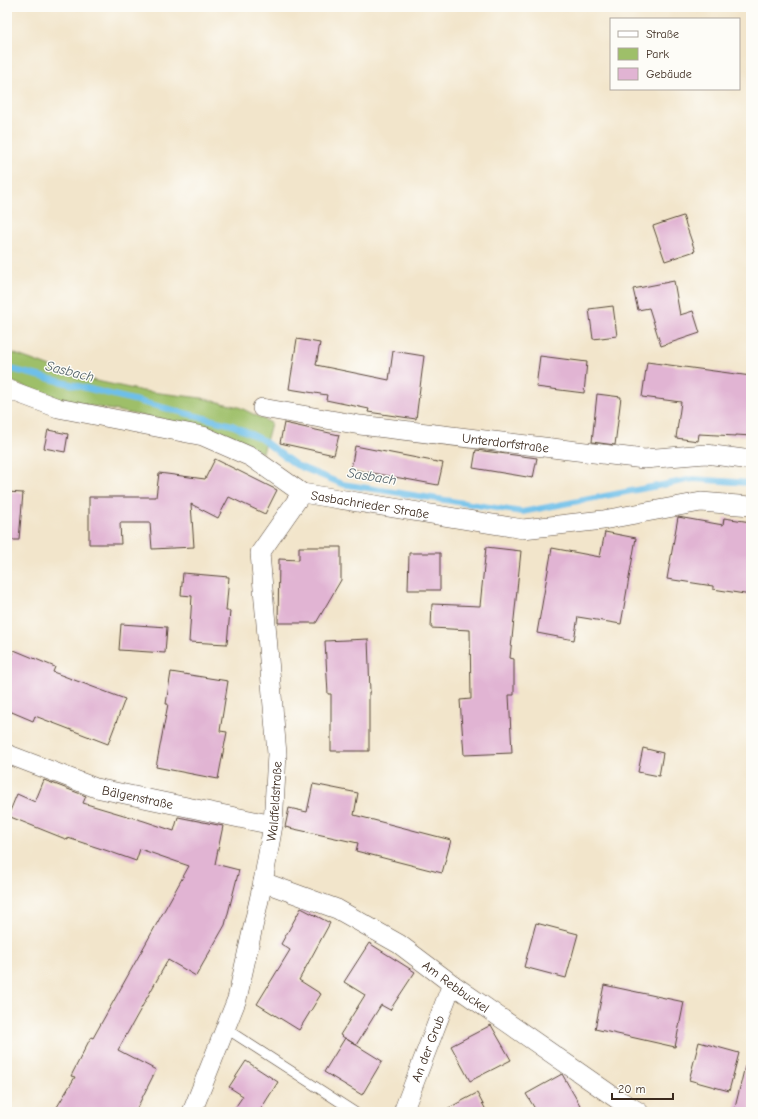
<svg xmlns="http://www.w3.org/2000/svg" width="758" height="1119" font-family="'Comic Neue',sans-serif">
<style>
.green{fill:#9ebf69;stroke:#6c7444}
.lines{fill:none;stroke-linecap:round;stroke-linejoin:round}
.stream{stroke:#6ebfe9;stroke-width:6}
.building{fill:#e1b4d3}
.lane-casing{stroke:#564638;stroke-width:10}
.street-casing{stroke:#564638;stroke-width:20}
.lane{stroke:#fff;stroke-width:9}
.street{stroke:#fff;stroke-width:19}
.labels{text-anchor:middle;stroke-width:3;stroke-linejoin:round;paint-order:stroke}
.street-label{font-size:13px;fill:#3b2a1e;stroke:#fdfcf7}
.water-label{font-size:14px;font-style:italic;fill:#4d5e65;stroke:#fdfcf7}
</style>
<rect width="100%" height="100%" fill="#fdfcf7"/>
<filter id="ink" filterUnits="userSpaceOnUse"><feTurbulence type="fractalNoise" baseFrequency=".025" numOctaves="2"/><feDisplacementMap in="SourceGraphic" scale="8" xChannelSelector="R" yChannelSelector="G"/><feConvolveMatrix kernelMatrix="1 2 1 2 8 2 1 2 1" color-interpolation-filters="sRGB"/></filter>
<filter id="wash" filterUnits="userSpaceOnUse"><feTurbulence type="fractalNoise" baseFrequency=".012" numOctaves="4" result="noise"/><feDisplacementMap in="SourceGraphic" scale="16" xChannelSelector="R" yChannelSelector="G"/><feGaussianBlur stdDeviation="0.9" result="paint"/><feColorMatrix in="noise" values="0 0 0 0 0 0 0 0 0 0 0 0 0 0 0 0 0 1.4 0 .05"/><feComposite in="paint" operator="in"/></filter>
<g filter="url(#wash)">
<rect width="100%" height="100%" fill="#f2e5cb"/>
<polygon class="green" points="7,351 78,377 143,391 202,398 239,407 271,423 263,453 220,431 56,399 7,380"/>
<g class="lines">
<polyline class="stream" points="7,368 232,425 261,439 296,465 342,484 522,512 693,479 751,483"/>
</g>
<g id="blocks">
<g class="building">
<polygon points="683,216 695,251 665,261 653,226"/>
<polygon points="674,281 680,315 693,311 700,333 661,346 649,308 638,310 633,289"/>
<polygon points="613,306 617,336 593,339 589,309"/>
<polygon points="297,339 320,343 316,365 389,380 393,351 424,356 416,419 368,412 369,409 326,400 327,395 289,389"/>
<polygon points="540,356 587,362 584,393 536,387"/>
<polygon points="647,362 751,376 751,436 736,435 736,436 699,434 698,441 676,438 681,402 642,397"/>
<polygon points="597,394 621,397 615,445 592,442"/>
<polygon points="284,423 339,435 334,455 280,443"/>
<polygon points="48,430 68,434 65,452 44,448"/>
<polygon points="355,446 443,463 438,485 351,469"/>
<polygon points="476,450 537,458 533,478 473,468"/>
<polygon points="215,459 277,490 265,514 229,497 218,518 191,504 194,547 152,549 150,523 120,523 121,544 89,544 89,497 156,497 159,473 205,479"/>
<polygon points="7,492 23,493 19,540 7,540"/>
<polygon points="678,517 723,525 724,518 751,522 751,595 713,589 713,586 667,579"/>
<polygon points="605,532 636,538 621,624 578,617 574,640 537,633 552,548 600,557"/>
<polygon points="299,547 341,547 341,580 316,623 278,623 279,559 299,560"/>
<polygon points="486,547 521,551 510,658 514,659 514,695 509,695 512,753 464,755 460,700 471,699 470,630 431,628 432,604 480,606"/>
<polygon points="409,553 440,553 440,590 408,590"/>
<polygon points="183,573 229,577 226,611 230,611 227,644 189,642 192,596 181,595"/>
<polygon points="121,624 167,627 165,653 119,650"/>
<polygon points="368,639 370,692 369,692 369,751 331,751 331,694 328,694 325,641"/>
<polygon points="14,650 55,667 53,672 125,699 108,744 35,716 33,721 7,710 7,667"/>
<polygon points="171,672 228,681 220,731 227,732 218,779 156,767 168,704 166,704"/>
<polygon points="643,748 663,753 659,776 638,772"/>
<polygon points="44,780 86,796 83,803 144,821 174,831 178,817 223,826 215,864 239,870 225,925 196,976 168,960 118,1050 156,1070 135,1112 54,1112 75,1077 71,1076 91,1037 93,1038 189,866 140,849 136,861 108,851 68,838 68,840 8,816 17,794 35,802"/>
<polygon points="313,784 358,793 354,815 451,840 442,873 356,851 358,843 285,827 289,808 307,812"/>
<polygon points="301,908 330,923 299,980 321,994 299,1030 257,1004 290,950 281,944"/>
<polygon points="536,923 578,934 566,978 524,967"/>
<polygon points="369,943 415,972 390,1010 381,1005 356,1045 340,1035 365,995 344,982"/>
<polygon points="604,985 684,1002 675,1047 595,1029"/>
<polygon points="491,1025 511,1060 470,1081 451,1046"/>
<polygon points="345,1038 382,1061 362,1095 324,1072"/>
<polygon points="699,1042 739,1053 729,1091 689,1080"/>
<polygon points="246,1061 278,1082 259,1112 232,1112 243,1096 229,1087"/>
<polygon points="745,1066 751,1067 751,1112 734,1112"/>
<polygon points="562,1074 584,1112 537,1112 526,1094"/>
<polygon points="477,1093 487,1112 441,1112"/>
</g>
</g>
</g>
<g filter="url(#ink)">
<use href="#blocks" fill-opacity="0" stroke="#564638" stroke-width="1"/>
<g class="lines">
<defs>
<polyline id="lane" points="225,1028 355,1112"/>
<g id="street">
<path id="s1" d="M7,389L58,408L203,436L251,457L302,493L523,529L603,520L701,502L751,506"/>
<path id="s2" d="M262,408L360,425L644,459L706,454L751,460"/>
<path id="s3" d="M7,754L96,788L273,825"/>
<path id="s4" d="M263,882L337,909L399,944L452,984L617,1099L639,1112"/>
<path id="s5" d="M192,1112L237,999L263,882L273,825L277,754L260,553L302,493"/>
<path id="s6" d="M403,1112L452,984"/>
</g>
</defs>
<use href="#lane" class="lane-casing"/>
<use href="#street" class="street-casing"/>
<use href="#lane" class="lane"/>
<use href="#street" class="street"/>
</g>
</g>
<g class="labels">
<g class="street-label">
<text dy="5" stroke="none"><textPath href="#s2" startOffset="246">Unterdorfstraße</textPath></text>
<text dy="5" stroke="none"><textPath href="#s1" startOffset="386">Sasbachrieder Straße</textPath></text>
<text dy="5" stroke="none"><textPath href="#s3" startOffset="138">Bälgenstraße</textPath></text>
<text dy="5" stroke="none"><textPath href="#s5" startOffset="323">Waldfeldstraße</textPath></text>
<text dy="5" stroke="none"><textPath href="#s4" startOffset="221">Am Rebbuckel</textPath></text>
<text dy="5" stroke="none"><textPath href="#s6" startOffset="68">An der Grub</textPath></text>
</g>
<g class="water-label">
<text transform="translate(70 371) rotate(14)" y="5">Sasbach</text>
<text transform="translate(372 476) rotate(9)" y="5">Sasbach</text>
</g>
</g>
<rect width="758" height="1119" fill="none" stroke="#fdfcf7" stroke-width="24"/>
<rect x="610" y="18" width="130" height="72" fill="#fdfcf7" stroke="#afa8a0"/>
<rect x="618" y="31" width="20" height="6" fill="#ffffff" stroke="#afa8a0"/>
<text x="646" y="38" font-size="12" fill="#3b2a1e">Straße</text>
<rect x="618" y="48" width="20" height="12" fill="#9ebf69" stroke="#afa8a0"/>
<text x="646" y="58" font-size="12" fill="#3b2a1e">Park</text>
<rect x="618" y="68" width="20" height="12" fill="#e1b4d3" stroke="#afa8a0"/>
<text x="646" y="78" font-size="12" fill="#3b2a1e">Gebäude</text>
<path d="M612 1093v6h61v-6" fill="none" stroke="#3b2a1e" stroke-width="2"/>
<text x="618" y="1093" font-size="12" fill="#3b2a1e" stroke="#fdfcf7" stroke-width="3" paint-order="stroke">20 m</text>
</svg>
